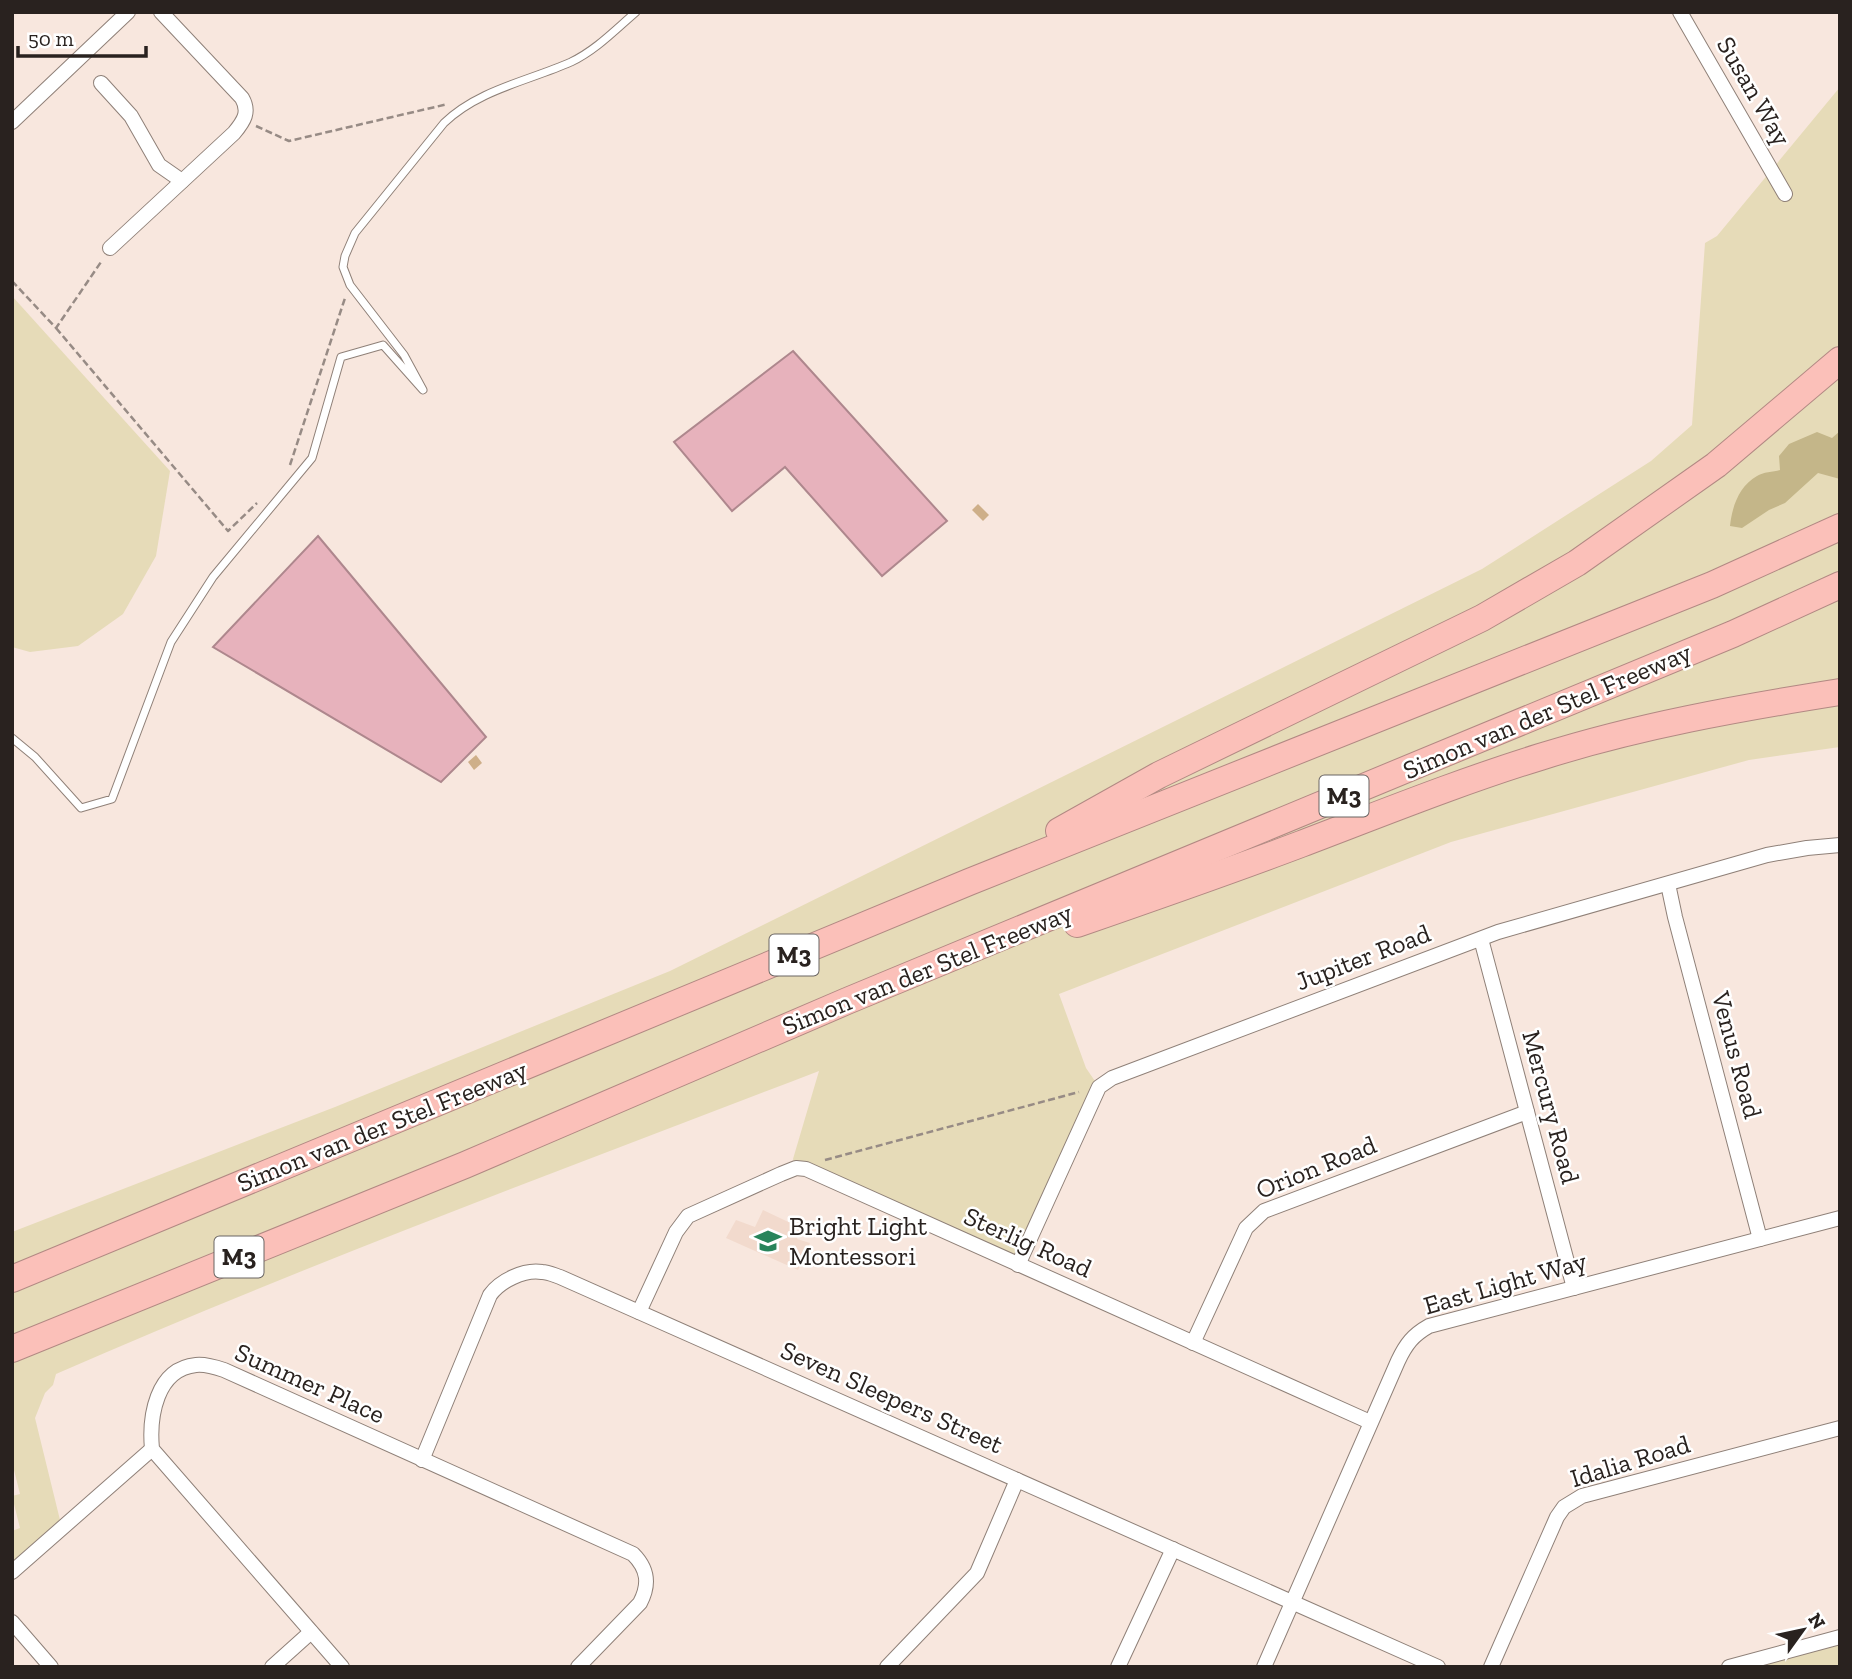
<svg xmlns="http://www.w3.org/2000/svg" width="1852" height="1679" font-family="'Zilla Slab',serif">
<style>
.built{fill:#f2dacd}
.green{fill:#e6dbb8}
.forest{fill:#c4b689}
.water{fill:#e7b2bc;stroke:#ae878d;stroke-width:2}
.building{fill:#ceaf89}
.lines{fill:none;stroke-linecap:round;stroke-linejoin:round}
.lane-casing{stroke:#8f8078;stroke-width:9}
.street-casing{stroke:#8f8078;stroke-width:16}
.highway-casing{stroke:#b28983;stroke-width:28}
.path{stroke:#978b85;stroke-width:2.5;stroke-dasharray:7 3.5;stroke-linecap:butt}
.lane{stroke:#fff;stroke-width:7}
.street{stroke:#fff;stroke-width:14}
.highway{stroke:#fbc0b9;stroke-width:26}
.labels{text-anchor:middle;stroke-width:5;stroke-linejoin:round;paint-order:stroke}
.shield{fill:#fff;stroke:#696462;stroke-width:2}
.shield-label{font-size:24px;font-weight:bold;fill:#29221f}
.street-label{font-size:26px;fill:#29221f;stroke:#fff}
.poi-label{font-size:26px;fill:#29221f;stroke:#fff;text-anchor:start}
</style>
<rect width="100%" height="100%" fill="#f8e7de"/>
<polygon class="built" points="763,1210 801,1228 797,1239 810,1243 798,1270 726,1238 736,1220 755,1227"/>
<g class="green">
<path d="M1840,87V747L1749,760L1451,842L1059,994L1086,1068L1099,1087L1018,1265L796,1168L793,1159L819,1071C564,1169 307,1264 56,1374L53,1385L45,1393L35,1418L60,1520L12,1562V1531L20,1528L12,1496L20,1494L12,1462V1232L335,1107L670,971L1482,569L1651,461L1692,425L1705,243L1717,236Z"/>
<polygon points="12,296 170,471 156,556 123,614 78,646 30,652 12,647"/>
<polygon points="1840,1644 1840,1667 1754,1667"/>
</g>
<path class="forest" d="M1840,431V479L1818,473L1785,503L1769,510L1742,528L1730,526C1732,507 1739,486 1757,476C1763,472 1773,472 1780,470L1779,456L1789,444L1817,432L1832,438Z"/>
<g class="water">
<polygon points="793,351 947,521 882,576 785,467 732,511 674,442"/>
<polygon points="318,536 486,737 441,782 213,647"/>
</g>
<g class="building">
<polygon points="978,504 989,515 983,521 972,510"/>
<polygon points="476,755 482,763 474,770 468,762"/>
</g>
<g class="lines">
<defs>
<path id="lane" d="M12,738L35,757L81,808L112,799L171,642L213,577L312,458L341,357L383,345L423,390L404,355L350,285L343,267L345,256L355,233L444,123C478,90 528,81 571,62C596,50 615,30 636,12"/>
<g id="street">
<polyline points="1680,12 1785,194"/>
<polyline points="101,83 131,116 159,165 182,181"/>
<polyline points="12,122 128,12"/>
<path d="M110,248L234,133C244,121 250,112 242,98L161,12"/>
<polyline points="1668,884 1675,917 1760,1239"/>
<polyline points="1481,939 1574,1288"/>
<polyline points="1018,1265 1099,1087 1112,1078 1498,932 1767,855 1807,848 1840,845"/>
<polyline points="639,1312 676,1232 688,1216 781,1174 796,1168 806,1169 1370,1422"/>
<polyline points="1193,1343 1246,1228 1264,1211 1527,1112"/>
<path d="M422,1460L490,1295C500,1281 524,1269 542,1272C548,1272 554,1275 560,1277L1438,1667"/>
<polyline points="12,1572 152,1449"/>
<polyline points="12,1622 51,1667"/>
<polyline points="272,1667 311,1632"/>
<path d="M342,1667L152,1449C149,1417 156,1369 196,1365C205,1364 215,1367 224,1370L633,1554C648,1569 650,1584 640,1603L578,1667"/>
<polyline points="887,1667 977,1573 1017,1480"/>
<polyline points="1118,1667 1173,1549"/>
<path d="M1264,1667L1398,1361C1406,1344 1413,1335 1429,1326L1840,1218"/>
<polyline points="1491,1667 1557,1517 1564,1507 1582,1496 1840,1428"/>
<polyline points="1729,1667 1840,1637"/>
</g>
<g id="highway">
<polyline points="1059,831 1159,775 1482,618 1577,563 1716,465 1840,360"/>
<path d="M1077,924C1152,898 1227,872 1301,844C1380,814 1459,782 1540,757C1638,726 1739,708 1840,692"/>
<polyline points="12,1279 969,882 1712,585 1840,527"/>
<polyline points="12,1349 465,1165 847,1001 1733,634 1840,585"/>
</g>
</defs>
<use href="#lane" class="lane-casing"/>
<use href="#street" class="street-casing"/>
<use href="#highway" class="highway-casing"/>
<g class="path">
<polyline points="256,126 289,141 448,104"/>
<polyline points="12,281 56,328 101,262"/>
<polyline points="56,328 228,531 257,503"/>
<polyline points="290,465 345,298"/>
<polyline points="825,1160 1079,1092"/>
</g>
<use href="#lane" class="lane"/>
<use href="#street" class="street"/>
<use href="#highway" class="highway"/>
</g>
<defs>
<symbol id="school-bare" viewBox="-9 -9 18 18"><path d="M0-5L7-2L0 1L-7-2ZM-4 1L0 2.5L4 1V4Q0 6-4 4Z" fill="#28845b" stroke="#fff" stroke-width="2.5" paint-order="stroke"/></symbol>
</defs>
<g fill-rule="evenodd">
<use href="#school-bare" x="749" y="1222" width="38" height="38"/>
</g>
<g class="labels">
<g class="shield">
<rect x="1319.5" y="775.5" width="49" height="41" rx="5"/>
<rect x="769.5" y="934.5" width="49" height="41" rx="5"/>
<rect x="214.5" y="1236.5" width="49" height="41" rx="5"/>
</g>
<g class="shield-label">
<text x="1344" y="804">M3</text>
<text x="794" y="963">M3</text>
<text x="239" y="1265">M3</text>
</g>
<g class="street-label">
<text transform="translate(1754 91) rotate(60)" y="9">Susan Way</text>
<text transform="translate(1547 711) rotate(-23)" y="9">Simon van der Stel Freeway</text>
<text transform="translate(1363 957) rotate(-21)" y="9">Jupiter Road</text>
<text transform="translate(927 969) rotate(-22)" y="9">Simon van der Stel Freeway</text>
<text transform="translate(1737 1055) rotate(75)" y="9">Venus Road</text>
<text transform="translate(1551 1107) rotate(75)" y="9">Mercury Road</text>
<text transform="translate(382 1126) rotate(-22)" y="9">Simon van der Stel Freeway</text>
<text transform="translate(1316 1167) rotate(-22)" y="9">Orion Road</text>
<text transform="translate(1028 1242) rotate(24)" y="9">Sterlig Road</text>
<text transform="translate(1505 1283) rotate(-16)" y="9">East Light Way</text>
<text transform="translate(310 1383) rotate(24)" y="9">Summer Place</text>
<text transform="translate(892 1397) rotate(24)" y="9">Seven Sleepers Street</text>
<text transform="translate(1630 1461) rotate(-17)" y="9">Idalia Road</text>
</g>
<g class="poi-label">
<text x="789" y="1235">Bright Light<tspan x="789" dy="30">Montessori</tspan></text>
</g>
</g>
<rect width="1852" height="1679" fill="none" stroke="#29221f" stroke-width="28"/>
<g transform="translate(1803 1630) rotate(57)" stroke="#ffffff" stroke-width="5" paint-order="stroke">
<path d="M0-5L12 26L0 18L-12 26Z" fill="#29221f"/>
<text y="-10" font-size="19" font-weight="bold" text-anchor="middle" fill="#29221f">N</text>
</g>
<path d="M18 46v10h128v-10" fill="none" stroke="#29221f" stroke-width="3.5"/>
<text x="28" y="46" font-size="21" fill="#29221f" stroke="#ffffff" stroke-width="5" paint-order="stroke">50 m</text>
</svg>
